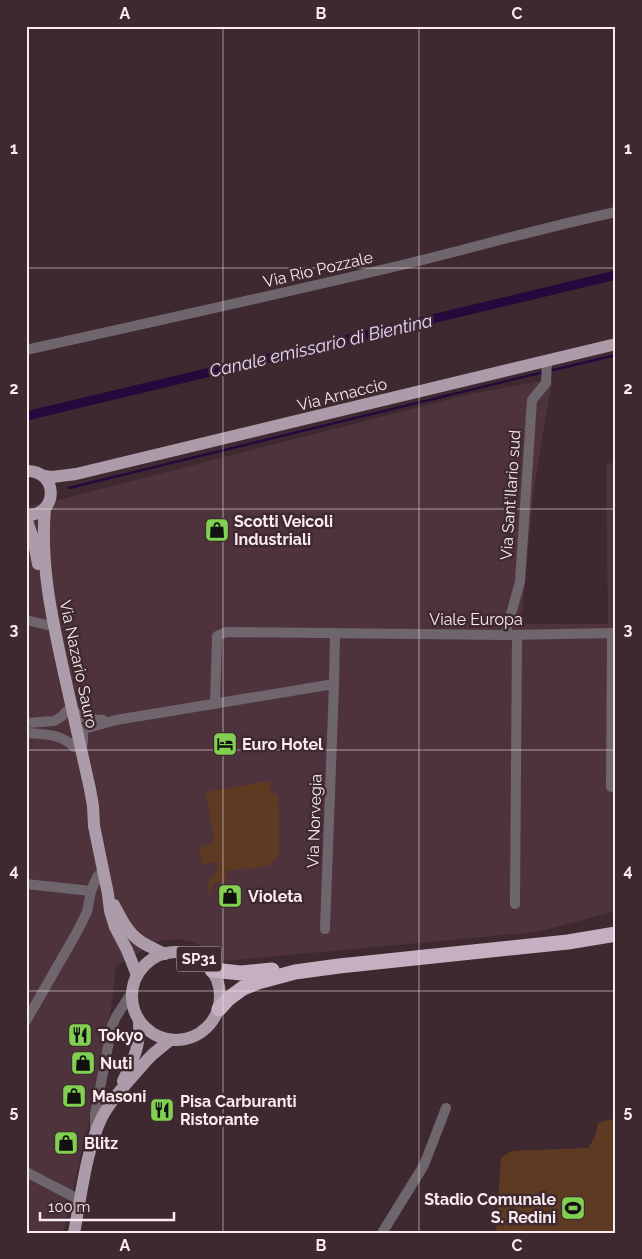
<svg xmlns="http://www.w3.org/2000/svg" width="642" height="1259" font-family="Raleway,sans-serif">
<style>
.built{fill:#4e333c}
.green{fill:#5e3a22}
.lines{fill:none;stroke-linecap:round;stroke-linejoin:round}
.stream{stroke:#25093d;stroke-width:2.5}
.canal{stroke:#25093d;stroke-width:9}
.minor{stroke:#6f666d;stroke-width:10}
.major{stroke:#ac9ba9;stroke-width:12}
.highway{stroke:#c5b0c1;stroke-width:15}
.grid{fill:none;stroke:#faebef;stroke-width:1;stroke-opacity:0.55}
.labels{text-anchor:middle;stroke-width:5;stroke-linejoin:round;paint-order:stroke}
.shield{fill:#3f2930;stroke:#c2b1b6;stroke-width:1}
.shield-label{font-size:15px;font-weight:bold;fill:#faebef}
.street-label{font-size:16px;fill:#faebef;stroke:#3f2930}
.poi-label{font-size:16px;font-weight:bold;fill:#faebef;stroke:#3f2930;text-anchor:start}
.water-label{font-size:18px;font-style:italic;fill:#e8d9fc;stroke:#3f2930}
.neatline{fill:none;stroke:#faebef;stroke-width:2}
.grid-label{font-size:16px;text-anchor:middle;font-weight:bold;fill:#faebef}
</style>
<rect width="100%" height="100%" fill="#3f2930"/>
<polygon class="built" points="552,379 534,488 521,624 608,624 606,464 616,462 616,911 537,932 225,961 208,949 190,941 177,939 159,941 116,966 111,1009 89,1119 63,1233 26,1233 26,507 62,499 466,395"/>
<g class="green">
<polygon points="269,781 272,794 277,793 279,809 279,855 269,866 226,871 227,882 213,883 210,897 208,882 218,869 217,862 202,864 199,849 214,842 206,792"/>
<polygon points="616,1118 616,1233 496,1233 501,1158 511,1151 588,1148 595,1137 598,1123"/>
</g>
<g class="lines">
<g class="stream">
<polyline points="549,371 616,355"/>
<polyline points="69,488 544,372"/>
</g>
<polyline class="canal" points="26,416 616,275"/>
<g class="minor">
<path d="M26,350C153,322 280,294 406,264C476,247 545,227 616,212"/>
<polyline points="26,620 47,625"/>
<polyline points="612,633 611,787 616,787"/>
<polyline points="505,635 520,582 532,400 546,383 547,361"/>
<polyline points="215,704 217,636 226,632 505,635 616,633"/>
<polyline points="72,710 86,719 103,720"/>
<polyline points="26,723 54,721 61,717 67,711"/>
<path d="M26,733C44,734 62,734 74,747"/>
<polyline points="83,743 83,733 84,729 116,720 334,684 335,633"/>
<polyline points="26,884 91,891"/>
<polyline points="515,904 517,635"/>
<polyline points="325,929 334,684"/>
<polyline points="26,1021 77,932 87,912 91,891 97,877 103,871"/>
<polyline points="95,1129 95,1114 112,1026 116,1017 132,992"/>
<polyline points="26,1172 80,1200"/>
<polyline points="382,1233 424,1165 446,1108"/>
</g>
<g class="major">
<path d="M26,471C59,470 59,516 26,515"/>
<polyline points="44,476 52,477 76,474 616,344"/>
<path d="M45,508C40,564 52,619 64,673C73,712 81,750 90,789L93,806L94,826L108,894L110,911L115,927L127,950L137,975"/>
<polyline points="26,518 33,538 38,564"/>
<path d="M114,905C121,918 127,932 140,941C147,946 157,950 165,954"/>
<circle cx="176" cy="996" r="44"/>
<path d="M123,1081C134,1058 140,1048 139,1021"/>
<path d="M74,1233C81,1197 86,1150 102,1117C113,1096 132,1078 147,1060L153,1054L170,1040"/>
</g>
<g class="highway">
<polyline points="212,970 241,973 272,970"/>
<polyline points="219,1009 228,999 243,988 258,982 295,972 339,966 568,942 616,934"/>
</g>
</g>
<path class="grid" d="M223,26V1233M419,26V1233M26,268H616M26,509H616M26,750H616M26,991H616"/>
<defs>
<symbol id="shop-square" viewBox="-11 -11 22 22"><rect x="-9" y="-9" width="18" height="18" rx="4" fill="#81d051" stroke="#3f2930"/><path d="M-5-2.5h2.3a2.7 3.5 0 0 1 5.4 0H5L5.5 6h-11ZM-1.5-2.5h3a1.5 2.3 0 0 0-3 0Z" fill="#111"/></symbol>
<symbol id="hotel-square" viewBox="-11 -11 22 22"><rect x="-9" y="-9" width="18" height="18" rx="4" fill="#81d051" stroke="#3f2930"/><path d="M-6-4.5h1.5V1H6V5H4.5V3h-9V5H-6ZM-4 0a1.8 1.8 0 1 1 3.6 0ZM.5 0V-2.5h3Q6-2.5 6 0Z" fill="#111"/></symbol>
<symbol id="restaurant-square" viewBox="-11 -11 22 22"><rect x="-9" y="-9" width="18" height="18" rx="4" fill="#81d051" stroke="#3f2930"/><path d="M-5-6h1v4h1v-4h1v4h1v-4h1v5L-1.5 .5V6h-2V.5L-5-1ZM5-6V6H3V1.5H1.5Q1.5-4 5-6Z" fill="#111"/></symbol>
<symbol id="stadium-square" viewBox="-11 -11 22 22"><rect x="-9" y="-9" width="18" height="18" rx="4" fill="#81d051" stroke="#3f2930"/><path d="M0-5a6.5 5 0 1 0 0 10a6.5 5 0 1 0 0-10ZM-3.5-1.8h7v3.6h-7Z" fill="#111"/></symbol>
</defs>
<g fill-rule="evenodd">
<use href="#shop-square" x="203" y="516" width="28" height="28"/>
<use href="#hotel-square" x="211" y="730" width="28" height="28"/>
<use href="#shop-square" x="216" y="882" width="28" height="28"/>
<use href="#restaurant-square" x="66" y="1021" width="28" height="28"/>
<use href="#shop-square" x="69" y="1049" width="28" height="28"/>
<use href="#shop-square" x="60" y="1082" width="28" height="28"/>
<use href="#restaurant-square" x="148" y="1096" width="28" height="28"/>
<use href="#shop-square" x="52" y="1129" width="28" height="28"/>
<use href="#stadium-square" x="559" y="1194" width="28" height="28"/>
</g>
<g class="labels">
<rect class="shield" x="176.5" y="946.5" width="45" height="25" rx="4"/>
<g class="shield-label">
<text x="199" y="964">SP31</text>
</g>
<g class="street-label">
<text transform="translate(318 269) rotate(-13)" y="6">Via Rio Pozzale</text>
<text transform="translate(342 394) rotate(-14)" y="6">Via Arnaccio</text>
<text transform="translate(510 495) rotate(-86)" y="6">Via Sant'Ilario sud</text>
<text x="476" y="625">Viale Europa</text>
<text transform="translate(79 664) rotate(78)" y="6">Via Nazario Sauro</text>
<text transform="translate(314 821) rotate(-88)" y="6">Via Norvegia</text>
</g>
<g class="poi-label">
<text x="234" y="527">Scotti Veicoli<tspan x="234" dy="18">Industriali</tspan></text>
<text x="242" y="750">Euro Hotel</text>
<text x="248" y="902">Violeta</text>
<text x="98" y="1041">Tokyo</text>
<text x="100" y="1069">Nuti</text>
<text x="92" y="1102">Masoni</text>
<text x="180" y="1107">Pisa Carburanti<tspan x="180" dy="18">Ristorante</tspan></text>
<text x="84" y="1149">Blitz</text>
<text x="556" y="1205" text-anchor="end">Stadio Comunale<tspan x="556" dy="18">S. Redini</tspan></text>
</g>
<g class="water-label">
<text transform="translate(321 346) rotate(-13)" y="6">Canale emissario di Bientina</text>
</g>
</g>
<rect width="642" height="1259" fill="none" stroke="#3f2930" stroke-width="55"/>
<path d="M40 1212v8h134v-8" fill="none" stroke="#faebef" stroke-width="2.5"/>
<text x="48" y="1212" font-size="15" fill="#faebef" stroke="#3f2930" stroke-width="4" paint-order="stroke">100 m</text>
<rect x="28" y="28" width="586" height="1204" class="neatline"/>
<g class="grid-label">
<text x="125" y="19">A</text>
<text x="321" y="19">B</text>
<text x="517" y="19">C</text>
<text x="14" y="154">1</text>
<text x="628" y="154">1</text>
<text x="14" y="394">2</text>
<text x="628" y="394">2</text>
<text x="14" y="635">3</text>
<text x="628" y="635">3</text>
<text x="14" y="876">4</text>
<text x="628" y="876">4</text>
<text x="14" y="1117">5</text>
<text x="628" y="1117">5</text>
<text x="125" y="1251">A</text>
<text x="321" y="1251">B</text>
<text x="517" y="1251">C</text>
</g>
</svg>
